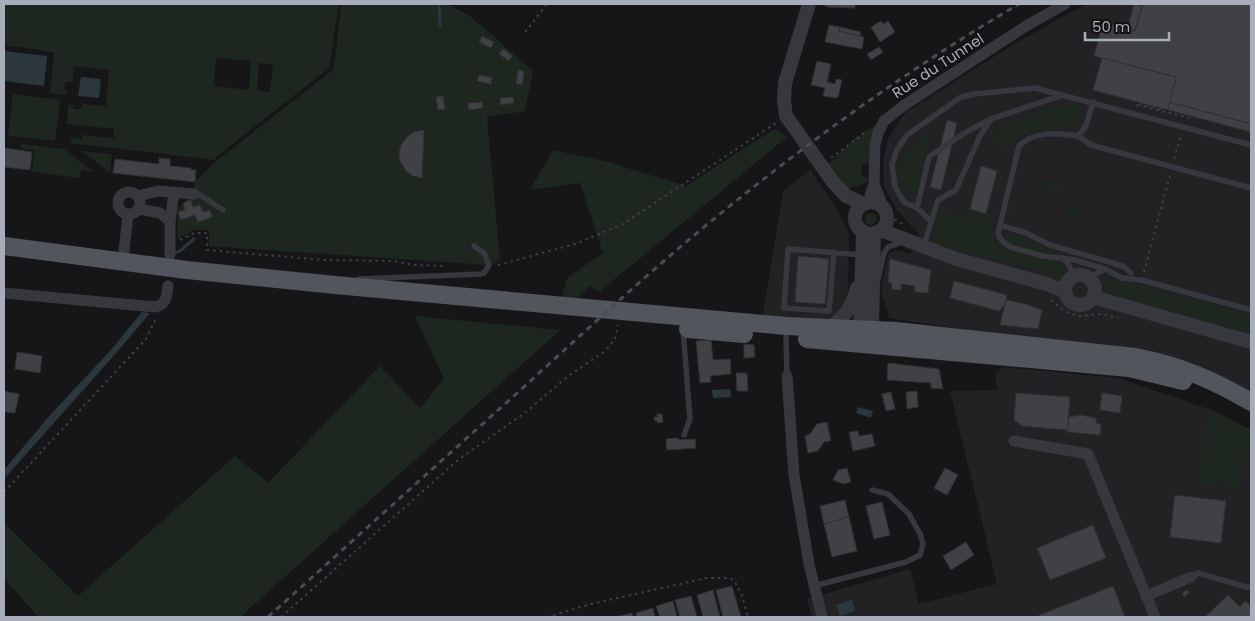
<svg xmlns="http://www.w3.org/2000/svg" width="1255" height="621" font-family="Poppins,sans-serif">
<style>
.built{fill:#222225}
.green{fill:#1e271f;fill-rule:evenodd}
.water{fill:#2b363d}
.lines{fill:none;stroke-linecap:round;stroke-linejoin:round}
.stream{stroke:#2b363d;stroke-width:3}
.building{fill:#404145;stroke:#303034}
.path{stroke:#3d3f45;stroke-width:2;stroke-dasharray:2.5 4;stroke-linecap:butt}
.service{stroke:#37383e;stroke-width:5.5}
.minor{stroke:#37383e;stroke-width:11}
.tertiary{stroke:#37383e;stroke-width:14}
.primary{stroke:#53555d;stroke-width:18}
.rail{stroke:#4a4c53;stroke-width:3;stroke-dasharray:6 5;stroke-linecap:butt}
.labels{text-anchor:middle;stroke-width:4;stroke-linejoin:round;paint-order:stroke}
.street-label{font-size:15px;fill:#a8aeb9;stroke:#111113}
</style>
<rect width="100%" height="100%" fill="#161618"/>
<g class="built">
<polygon points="1086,4 1251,4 1251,395 1206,369 1149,351 1024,339 889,318 881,289 888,254 896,250 911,254 919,234 896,209 884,187 883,161 888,139 906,112 1016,43"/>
<polygon points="810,170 838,211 849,234 848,285 846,303 833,319 818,323 762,320 783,191"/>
<polygon points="1003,367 1118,378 1214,411 1251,430 1251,617 812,617 807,599 910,569 919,604 997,584 950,391 997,390 995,373"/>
</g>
<g class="green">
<path d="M9,4H339L329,68L216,157V160L70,143L71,138L82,139V135L114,138V129L67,124L68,105H73V109H81L82,104L106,106L109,70L74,66L72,82H65L64,90L67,91V95L50,93L54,52L4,45V5ZM216,58L251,61L249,90L214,86ZM259,63L273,64L270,92L257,90Z"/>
<polygon points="341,4 448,4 471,17 533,71 525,111 487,117 500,260 489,265 209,246 209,230 193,230 177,239 178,208 193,194 195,182 215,162 334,69"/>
<polygon points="13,94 60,100 55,141 8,136"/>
<polygon points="1060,106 1077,106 1081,110 1083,116 1075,127 1056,126 1015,139 1008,144 1000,172 997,171 1003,148 989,141 988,137 997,127 1046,109"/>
<polygon points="877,124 870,163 862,165 861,171 863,176 868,179 866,183 852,187 848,191 828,165 855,138"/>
<polygon points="774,129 787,137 599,292 590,286 576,299 562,298 567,278 603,253 580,183 530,190 553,150 608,162 686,186"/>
<path d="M932,133L915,200H912C906,194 900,186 899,176C897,151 914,146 932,133Z"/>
<polygon points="21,144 64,149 93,172 81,170 80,178 32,172 34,150 20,148"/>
<polygon points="82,151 112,154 110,173"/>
<polygon points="1046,181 1061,185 1059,192 1044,187"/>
<polygon points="1068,205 1082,209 1080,216 1066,212"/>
<path d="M1011,207L1018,209L1015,222L1022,225L1021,227C1012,225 1009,216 1011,207Z"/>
<path d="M940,210L967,218L969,210L996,217C994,221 992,227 992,232C993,256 1046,258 1063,264C1072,275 1061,277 1051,277V273L960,251L933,241Z"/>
<circle cx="871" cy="219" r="6"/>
<path d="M1012,234L1031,240L1061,254C1047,254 1012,251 1006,237Z"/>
<polygon points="1107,277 1251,314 1251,337 1114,296 1102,290 1099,283 1101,279"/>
<polygon points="415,316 560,330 240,617 38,617 4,578 4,523 78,596 235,456 268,483 380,366 420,408 444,379"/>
<polygon points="1214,411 1251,430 1251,446 1244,460 1241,490 1197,483 1207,419"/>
</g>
<g class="water">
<polygon points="4,51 47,56 44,86 4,81"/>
<polygon points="81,77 101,79 99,98 78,96"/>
<path d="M142,312L150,313C103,370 52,424 4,479V470L51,414L110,351Z"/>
<polygon points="730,389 731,397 713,398 712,390"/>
<polygon points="858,407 873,411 871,418 856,413"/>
<polygon points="852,600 855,611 840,616 836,605"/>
</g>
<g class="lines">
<g class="stream">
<polyline points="439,4 440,25"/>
<polyline points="173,253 180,251 194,239"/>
</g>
</g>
<g class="building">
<polygon points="825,4 855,4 855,8 829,7 825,6"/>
<polygon points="1134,4 1142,6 1135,31 1127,29"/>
<polygon points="1143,4 1251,4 1251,124 1169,102 1176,77 1094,56 1103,22 1135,31"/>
<polygon points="881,21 883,24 888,21 895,32 880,42 871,27"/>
<polygon points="829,25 840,27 839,31 864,37 862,49 825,42"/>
<polygon points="840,27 861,32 860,36 839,31"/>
<polygon points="482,36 494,42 491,48 479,42"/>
<polygon points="879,47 883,52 871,60 867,54"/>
<polygon points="503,49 512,56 509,61 499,54"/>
<polygon points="1102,58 1176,77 1168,110 1093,90"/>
<polygon points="817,61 831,64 827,82 835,84 836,79 842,80 838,97 836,98 823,96 825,88 811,85"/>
<polygon points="518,70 524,71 522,85 516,84"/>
<polygon points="479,75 492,78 491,84 477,81"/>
<polygon points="443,96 445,109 438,110 436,97"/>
<polygon points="513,97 514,103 501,105 500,98"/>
<polygon points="482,102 483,108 469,110 468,103"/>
<polygon points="1169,102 1251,124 1251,132 1168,110"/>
<polygon points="947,120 957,123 941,190 930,187"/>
<polygon points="424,130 422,178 413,176 406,171 400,161 399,153 401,145 408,136 414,132"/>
<polygon points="4,148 32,152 30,170 4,167"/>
<polygon points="159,158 170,159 170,166 191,168 191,170 196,170 195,182 113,173 115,159 159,164"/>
<polygon points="981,166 997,171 986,214 970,209"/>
<polygon points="191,200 193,207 200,205 203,212 210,210 212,217 198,222 195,215 181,220 178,212 185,210 183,203"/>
<polygon points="798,256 829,259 825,304 795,302"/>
<polygon points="890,259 931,270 928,293 915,292 915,286 901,284 901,290 891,289 892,283 888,283"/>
<polygon points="954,281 1007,295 1005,304 999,311 950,298"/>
<polygon points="1006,300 1026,304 1042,310 1038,329 1000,325"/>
<polygon points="711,340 713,360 730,359 731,374 710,376 711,382 700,383 696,341"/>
<polygon points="744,344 754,345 755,357 744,358"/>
<polygon points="17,352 42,356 40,373 15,369"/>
<polygon points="888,363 939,369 943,389 931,388 931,383 887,380"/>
<polygon points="736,373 747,373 748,391 737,391"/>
<polygon points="4,391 19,394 15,413 5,412 4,419"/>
<polygon points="917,391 918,407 907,409 906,392"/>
<polygon points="891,392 895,409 886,411 882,394"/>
<polygon points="1016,393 1070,397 1067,432 1066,430 1022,426 1014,420"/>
<polygon points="1102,393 1122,396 1120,413 1100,410"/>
<polygon points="657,414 662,414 663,422 658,423 657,421 655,421 654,417 657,417"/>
<polygon points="1081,415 1096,418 1096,423 1101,424 1100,435 1067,432 1069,417"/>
<polygon points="827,422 831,441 824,442 818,451 808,453 805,436 810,434 817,424"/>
<polygon points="858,431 859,436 872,434 875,446 853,451 849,432"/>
<polygon points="678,438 679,440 695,439 696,448 667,450 666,439"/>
<polygon points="847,468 851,482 843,484 833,480 838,470"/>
<polygon points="945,468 958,475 947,495 934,488"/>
<polygon points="1175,495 1226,501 1221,543 1170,537"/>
<polygon points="845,500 849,517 824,524 820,506"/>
<polygon points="882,502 890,535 874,539 866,506"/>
<polygon points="849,517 857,551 832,557 824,524"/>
<polygon points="1093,525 1106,558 1050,580 1037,548"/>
<polygon points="966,542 974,555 951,570 943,556"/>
<polygon points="732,586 741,617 723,617 716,590"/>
<polygon points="1113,586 1125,617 1035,617"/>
<polygon points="713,590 720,617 703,617 697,595"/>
<polygon points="1186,590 1189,592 1185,597 1182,594"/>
<polygon points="1228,595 1240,607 1246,601 1251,607 1251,617 1205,617"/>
<polygon points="691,596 697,617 680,617 675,600"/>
<polygon points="673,601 677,617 660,617 656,606"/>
<polygon points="653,608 655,617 637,617 636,613"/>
<polygon points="632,613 633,617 615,617"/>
</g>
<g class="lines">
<g class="path">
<polyline points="525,32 547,4"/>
<polyline points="1160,108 1160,109 1138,103 1137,105 1190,118 1190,116"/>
<polyline points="831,158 867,131"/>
<polyline points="1174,159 1181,135"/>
<polyline points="889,216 904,225"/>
<polyline points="180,240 194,233 207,233 207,250 324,260 393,261 415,265 446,266"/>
<polyline points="498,265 575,244 623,224 776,123"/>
<polyline points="1144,272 1170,175"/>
<polyline points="1051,300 1066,312 1078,316 1101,314 1118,318"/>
<polyline points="4,492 146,339 156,318"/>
<polyline points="281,617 458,460 526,412 567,377 605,351 615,339 618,325"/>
<polyline points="547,617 591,604 706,578 728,578 734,580 742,596 748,617"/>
</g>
<g class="service">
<path d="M1093,102L1086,126L1078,136C1057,133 1035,130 1019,146L1000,225L1026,233L1050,245L1123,266L1131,273"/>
<polyline points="1078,136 1091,145 1251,188"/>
<polyline points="194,194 200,195 223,210"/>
<polyline points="917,208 929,157 963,134 991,119 1063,95"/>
<polyline points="931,221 917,208 904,202 895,187 892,165 897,150 907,135 961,97 974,94 1035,88 1251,145"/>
<polyline points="1000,225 998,234 1002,241 1010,247 1043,256 1075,260 1105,269 1122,278 1141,280 1251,310"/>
<polyline points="919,243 924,242 926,239 938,200 956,190 980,136 991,119"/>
<polyline points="834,252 829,311 784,308 788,249 863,255"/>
<path d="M1062,258C1069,262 1071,269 1074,277"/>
<polyline points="359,279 481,274 484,273 489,265 484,253 474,246"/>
<polyline points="878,280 884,253 888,247 903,242"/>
<polyline points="1090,280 1094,275 1105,269"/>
<polyline points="683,329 690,419 684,435"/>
<polyline points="786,337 787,376"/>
<polyline points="1191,577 1198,573 1246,587 1251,587"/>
<polyline points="814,586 906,562 920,555 923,544 920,534 909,514 888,494 872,490"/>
</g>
<g class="minor">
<polyline points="874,184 883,207"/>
<circle cx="129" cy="203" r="11"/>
<polyline points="138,196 158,191 194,194"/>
<polyline points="868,202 874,184 875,145 878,133 884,121 903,106 1026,26 1065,4"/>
<polyline points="139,209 160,213 170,221"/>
<polyline points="170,255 170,221 174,193"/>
<polyline points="123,260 128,215"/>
<path d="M4,293L155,307C166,305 167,296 168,286"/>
<polyline points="787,376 794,475 809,564 822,617"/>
<polyline points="1014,441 1088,454 1155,617"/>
<polyline points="1146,596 1191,577"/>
</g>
<g class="tertiary">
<polyline points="809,4 785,83 784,100 786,116 833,182 846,196 864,204"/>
<circle cx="871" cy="218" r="16"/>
<polyline points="881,230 956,259 1047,284 1064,291"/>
<polyline points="863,231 860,330 864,337"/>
<circle cx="1080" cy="290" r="15"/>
<polyline points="1093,297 1251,342"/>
<path d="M829,328C847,315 851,309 857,288"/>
<polyline points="869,338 872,330 874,233"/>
</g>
<g class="primary">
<path d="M4,246L187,270L335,285L786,326L896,331L1135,357C1179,365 1213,380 1251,402"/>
<polyline points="688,329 744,334"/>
<polyline points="807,339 1129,368 1183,381"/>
</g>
<path class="rail" d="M268,617C350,543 432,469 515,395C579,337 642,278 709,223C806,143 910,68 1019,4"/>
</g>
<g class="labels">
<g class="street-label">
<text transform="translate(938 66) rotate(-33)" y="5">Rue du Tunnel</text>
</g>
</g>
<rect width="1255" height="621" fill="none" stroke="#a8aeb9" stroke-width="10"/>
<path d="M1085 32v8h84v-8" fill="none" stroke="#a8aeb9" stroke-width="2.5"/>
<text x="1092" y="32" font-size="15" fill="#a8aeb9" stroke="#111113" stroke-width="4" paint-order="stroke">50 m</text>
</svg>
